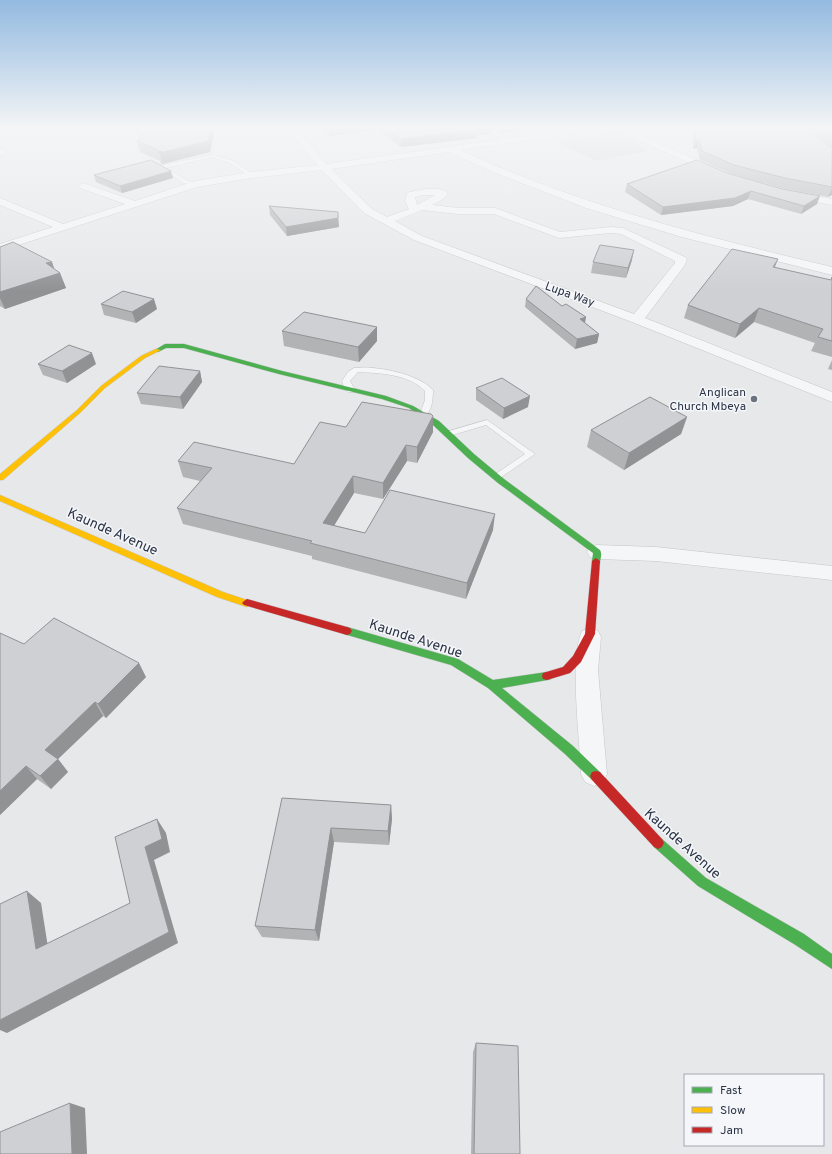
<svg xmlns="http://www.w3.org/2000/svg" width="832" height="1154" font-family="Overpass,sans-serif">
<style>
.built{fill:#d4d7dd}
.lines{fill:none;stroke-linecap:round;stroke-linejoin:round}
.lane-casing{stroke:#c4c6c8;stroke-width:1}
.street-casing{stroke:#c4c6c8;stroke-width:1}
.fast-casing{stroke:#c4c6c8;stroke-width:1}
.slow-casing{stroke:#c4c6c8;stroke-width:1}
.jam-casing{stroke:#c4c6c8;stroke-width:1}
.lane{fill:#f5f6f7;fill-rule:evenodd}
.street{fill:#f5f6f7;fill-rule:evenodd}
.fast{fill:#4caf50;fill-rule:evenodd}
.slow{fill:#ffc107;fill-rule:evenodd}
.jam{fill:#c62828;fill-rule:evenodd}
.wall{fill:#b1b3b5}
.shaded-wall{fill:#909294}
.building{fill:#ced0d3;stroke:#909294}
.poi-dot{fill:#6c737f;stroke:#f4f6f9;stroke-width:1.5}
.labels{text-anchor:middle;stroke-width:3;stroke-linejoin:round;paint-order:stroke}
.far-street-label{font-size:12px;fill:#2b3445;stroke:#f4f6f9}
.far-poi-label{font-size:12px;fill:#2b3445;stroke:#f4f6f9;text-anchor:end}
.street-label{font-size:14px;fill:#2b3445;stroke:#f4f6f9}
</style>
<rect width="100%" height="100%" fill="#e6e8ea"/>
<polygon class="built" points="621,132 647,151 597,161 556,142"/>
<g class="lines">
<defs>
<g id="lane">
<polygon points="487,129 492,129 511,142 508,143"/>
<polygon points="212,155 234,161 253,175 249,176 230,163 212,157 166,168 188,181 197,183 195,185 184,183 158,166"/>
<path d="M354,368C375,365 419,374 433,390C433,398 432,413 424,416L420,414L425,400V391C408,374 381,373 358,372L350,381L355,390L354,392H348L344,387L342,381L348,372Z"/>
<polygon points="487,420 535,454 497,480 493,477 494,475 525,454 486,425 449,436 445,434 446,432"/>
</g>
<g id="street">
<path d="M288,129H297L326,164L575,129H598L594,131L460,150C579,205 705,237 832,267V275L682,237L586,208L493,172L449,152L331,169L372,209L387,217L409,209L405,201L407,193C416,190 440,185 448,193L443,199L432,205L458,208H495L560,232L611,227L623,228L685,257L687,259L685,265L645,318L832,392V402L632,322L414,240L364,213L322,170L251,178L197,187L0,251V244L53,227L0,205V198L63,224L125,204L80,188L78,186L83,183L135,201L195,181L251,172L318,165ZM423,195H435L417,205L415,197ZM422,210L458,214H494L559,238L611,233L621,234L675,261V263L634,314L422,236L395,221Z"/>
<polygon points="615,129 626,129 719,170 721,172 716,175 713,174"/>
<polygon points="0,149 5,150 6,152 5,154 0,155"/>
<polygon points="793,192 832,199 832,205 790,197 788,195 790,193"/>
<polygon points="597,545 656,547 832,566 832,580 656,561 597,559 590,557 587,552 590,547"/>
<path d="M590,628L598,631L601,637L598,670L607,774L603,782L594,786L585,782L581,774C580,742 569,657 582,631Z"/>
</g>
<g id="fast">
<path d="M184,344L282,371L386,396L413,406L439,421L474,454L504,479L600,550C602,553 601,560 599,563H593L592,561L593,553L498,483L468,458L433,425L409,408L382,399L279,374L184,348H166L158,352L155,350L165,344Z"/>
<polygon points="347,627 458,659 493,680 547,672 551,673 552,676 551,679 547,680 502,688 573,746 600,772 602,776 600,780 596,781 592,780 565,754 488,688 451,665 344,634 342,631 344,628"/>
<polygon points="658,837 662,839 706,878 804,934 832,954 832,969 794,944 698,886 654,847 652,843 654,839"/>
</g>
<g id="slow">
<polygon points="156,349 161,350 145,358 105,388 81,412 3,480 0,480 0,474 77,410 101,386 141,356"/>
<polygon points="0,495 223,592 250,601 252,603 250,605 247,607 217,597 0,501"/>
</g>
<g id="jam">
<polygon points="596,558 600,561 595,634 581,662 570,673 547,680 543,679 542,676 543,673 563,667 573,656 585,634 592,561"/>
<polygon points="247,599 347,627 350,628 352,631 350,634 347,635 244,605 242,603 244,601"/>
<polygon points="596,771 600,772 662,839 664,843 662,847 658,849 654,847 592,780 590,776 592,772"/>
</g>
</defs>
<use href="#lane" class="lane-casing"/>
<use href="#street" class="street-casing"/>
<use href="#fast" class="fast-casing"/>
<use href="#slow" class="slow-casing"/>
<use href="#jam" class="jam-casing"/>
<use href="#lane" class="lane"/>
<use href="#street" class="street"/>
<use href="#fast" class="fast"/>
<use href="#slow" class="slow"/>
<use href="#jam" class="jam"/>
</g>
<g class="wall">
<polygon points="147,129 215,129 210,152 162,164 161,164 160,161 140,152 137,141"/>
<polygon points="322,129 492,129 491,134 477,135 477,138 401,147 378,130 330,136"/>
<polygon points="495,129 517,129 517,131 500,133"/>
<polygon points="693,129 807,129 830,147 831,147 808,129 832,129 832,195 828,197 781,188 732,174 700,160 697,148 693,149"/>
<polygon points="171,171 173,178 122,193 96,182 94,175"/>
<polygon points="727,173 817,204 801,214 748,199 733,206 661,215 625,192 627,184"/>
<polygon points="269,206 339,227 287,236 270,215"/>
<polygon points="0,247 52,262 54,269 60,273 66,288 5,309 0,306"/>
<polygon points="632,260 626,278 591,273 593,262"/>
<polygon points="775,267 831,280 832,277 832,357 811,351 815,343 754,322 735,338 684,318 688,305"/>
<polygon points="526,299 562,306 586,317 585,323 599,334 597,343 575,349 525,307"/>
<polygon points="101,304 157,309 136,323 104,315"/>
<polygon points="377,327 377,341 359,362 284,346 282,331"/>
<polygon points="832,360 832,370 828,369"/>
<polygon points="38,364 96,364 67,383 43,375"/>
<polygon points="200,371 202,382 183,409 141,404 137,393"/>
<polygon points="476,388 528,407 503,419 476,400"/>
<polygon points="687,417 681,434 624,470 587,447 591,430"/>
<polygon points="346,427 433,432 417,463 407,461 383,499 354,493 334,525 365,533 493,530 466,599 312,559 312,556 183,524 177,508 200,481 183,477 178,461 294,464"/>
<polygon points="24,644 146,677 106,718 103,716 58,759 68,772 51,789 37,779 0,815"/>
<polygon points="282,798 391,805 392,819 389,845 334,842 319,941 262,937 255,926"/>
<polygon points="476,1043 520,1154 471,1154 473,1052"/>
</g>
<g class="shaded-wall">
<polygon points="211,129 215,129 210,152 162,164 160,153"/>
<polygon points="329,129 378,129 378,130 330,136"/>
<polygon points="473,129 492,129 491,134 477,135 477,138 401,147 401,139"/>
<polygon points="500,129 517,129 517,131 500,133"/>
<polygon points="699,140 697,148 693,149 696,141"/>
<polygon points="171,171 173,178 122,193 120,186"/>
<polygon points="832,188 832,195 828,197"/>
<polygon points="751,191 748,199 733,206 661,215 663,207"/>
<polygon points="820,196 817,204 801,214 804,206"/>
<polygon points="338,212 339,227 287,236 286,227"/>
<polygon points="634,250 632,260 626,278 628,268"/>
<polygon points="778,259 773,272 773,267"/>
<polygon points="52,262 56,274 60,273 66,288 5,309 0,298 0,292 46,263"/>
<polygon points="154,299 157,309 136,323 132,312"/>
<polygon points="759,308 754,322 735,338 740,324"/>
<polygon points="586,317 584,326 580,319"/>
<polygon points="377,327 377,341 359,362 358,347"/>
<polygon points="599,334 597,343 575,349 577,339"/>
<polygon points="92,353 96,364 67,383 62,371"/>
<polygon points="200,371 202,382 183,409 180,397"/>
<polygon points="530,396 528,407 503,419 504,408"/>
<polygon points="433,416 433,432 417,463 417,447"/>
<polygon points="687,417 681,434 624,470 629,453"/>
<polygon points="406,445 407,461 383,499 383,483"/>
<polygon points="353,476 354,493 326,539 323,523"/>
<polygon points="495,514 493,530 466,599 467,583"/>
<polygon points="139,663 146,677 106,718 98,704"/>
<polygon points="95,702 103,716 58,759 68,772 51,789 40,776 45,750"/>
<polygon points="26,766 37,779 0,815 0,791"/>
<polygon points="391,805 392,819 389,845 388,831"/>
<polygon points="157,819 166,833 170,852 154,860 178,943 7,1033 0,1030 0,1020 169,932 145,847"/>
<polygon points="331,828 334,842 319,941 315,930"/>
<polygon points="27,891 41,903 50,960 36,949"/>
<polygon points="70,1103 85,1108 87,1154 72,1154"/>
</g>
<g class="building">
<polygon points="147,129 211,129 208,141 160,153 158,153 162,152 137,141"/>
<polygon points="388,129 476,129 477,130 401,139"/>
<polygon points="695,129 807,129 830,147 832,146 832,187 785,178 734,165 702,151 699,140 696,141"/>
<polygon points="822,129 832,129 832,136"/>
<polygon points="151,160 171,171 120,186 94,175"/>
<polygon points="697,160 727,173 782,189 820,196 804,206 751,191 735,198 663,207 627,184"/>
<polygon points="269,206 338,212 338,218 286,227"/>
<polygon points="13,242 52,262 46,263 60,273 0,292 0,247"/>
<polygon points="600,245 634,250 628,268 593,262"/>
<polygon points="732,249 778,259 773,267 831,280 832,277 832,341 818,337 823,329 759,308 740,324 688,305"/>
<polygon points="536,286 562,306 566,304 586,317 580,319 599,334 577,339 526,299"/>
<polygon points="123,291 154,299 132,312 101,304"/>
<polygon points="304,312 377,327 358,347 282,331"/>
<polygon points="69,345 92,353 62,371 38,364"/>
<polygon points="159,366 200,371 180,397 137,393"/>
<polygon points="502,378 530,396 504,408 476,388"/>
<polygon points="650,397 687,417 629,453 591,430"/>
<polygon points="362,402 431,414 433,416 417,447 406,445 383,483 353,476 323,523 365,533 390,490 495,514 467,583 310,543 312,541 177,508 212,468 178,461 194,442 294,464 320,422 346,427"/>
<polygon points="54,618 139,663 98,704 95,702 45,750 58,759 40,776 26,766 0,791 0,633 24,644"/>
<polygon points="282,798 391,805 388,831 331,828 315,930 255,926"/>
<polygon points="157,819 162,839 145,847 169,932 0,1020 0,904 27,891 36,949 130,903 115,837"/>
<polygon points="476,1043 518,1046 520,1154 474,1154"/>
<polygon points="70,1103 72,1154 0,1154 0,1132"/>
</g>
<linearGradient id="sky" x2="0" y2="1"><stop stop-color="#93bae0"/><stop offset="0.44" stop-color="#f4f5f6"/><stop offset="1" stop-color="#f4f5f6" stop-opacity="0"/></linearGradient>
<rect width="832" height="291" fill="url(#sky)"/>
<circle class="poi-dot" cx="754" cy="399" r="4"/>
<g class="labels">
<g class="far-street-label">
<text transform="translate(570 294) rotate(20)" y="4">Lupa Way</text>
</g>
<g class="far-poi-label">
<text x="746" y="396">Anglican<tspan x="746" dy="14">Church Mbeya</tspan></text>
</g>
<g class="street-label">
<text transform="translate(113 531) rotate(24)" y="5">Kaunde Avenue</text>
<text transform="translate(416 638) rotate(18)" y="5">Kaunde Avenue</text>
<text transform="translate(683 843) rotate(42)" y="5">Kaunde Avenue</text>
</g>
</g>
<rect x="684" y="1074" width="140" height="72" fill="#f4f6f9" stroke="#a4a8b1"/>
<rect x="692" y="1087" width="20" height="6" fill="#4caf50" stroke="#a4a8b1"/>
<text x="720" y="1094" font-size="12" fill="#2b3445">Fast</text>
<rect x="692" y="1107" width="20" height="6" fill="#ffc107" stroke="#a4a8b1"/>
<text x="720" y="1114" font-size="12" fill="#2b3445">Slow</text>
<rect x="692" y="1127" width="20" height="6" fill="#c62828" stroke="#a4a8b1"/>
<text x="720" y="1134" font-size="12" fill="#2b3445">Jam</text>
</svg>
